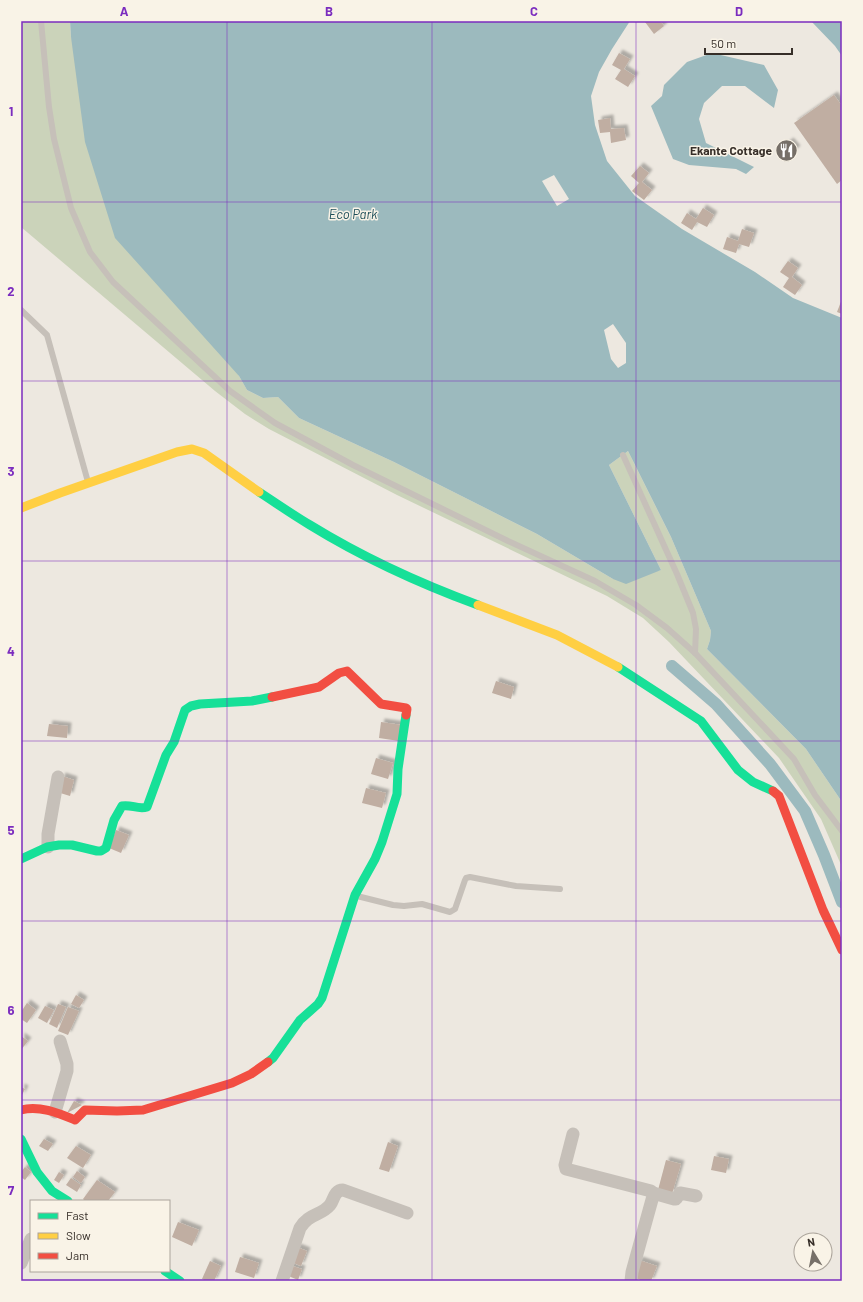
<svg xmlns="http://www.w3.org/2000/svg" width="863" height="1302" font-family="Barlow,sans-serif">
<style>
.green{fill:#cbd3ba}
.water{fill:#9cbabe;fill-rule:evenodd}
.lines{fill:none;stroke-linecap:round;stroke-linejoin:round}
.canal{stroke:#9cbabe;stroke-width:12}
.building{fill:#c0aea2;filter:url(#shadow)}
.lane{stroke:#c6c0b9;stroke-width:6}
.street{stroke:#c6c0b9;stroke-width:13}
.fast{stroke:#16e098;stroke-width:9}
.slow{stroke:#ffcf43;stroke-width:9}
.jam{stroke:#f24e42;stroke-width:9}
.grid{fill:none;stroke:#7b2cbf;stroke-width:1;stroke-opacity:0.55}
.labels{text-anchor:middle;stroke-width:3;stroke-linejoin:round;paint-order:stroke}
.poi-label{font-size:12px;font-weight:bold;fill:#362e28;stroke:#f9f3e7;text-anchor:end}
.water-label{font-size:13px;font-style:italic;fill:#1d4e58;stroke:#f9f3e7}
.neatline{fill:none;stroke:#7b2cbf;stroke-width:1.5}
.grid-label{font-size:13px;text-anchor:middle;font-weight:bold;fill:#7b2cbf}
</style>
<defs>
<filter id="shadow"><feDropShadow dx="3.5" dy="-3.5" stdDeviation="1" flood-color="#0004"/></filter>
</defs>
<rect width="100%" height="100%" fill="#ede8e0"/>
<polygon class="green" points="21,21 70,21 71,37 239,376 247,390 263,398 278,397 299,418 394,462 537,534 613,579 661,570 609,465 628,451 671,537 711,631 710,640 707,649 806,749 842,802 842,867 821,819 779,758 669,642 643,618 607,596 397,495 269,429 245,414 215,391 21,227"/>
<g class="water">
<path d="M70,21H630L612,49L599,72L591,96L595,125L607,161L635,196L682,229L755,272L793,298L842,318V802L806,749L707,649L710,640L711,631L671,537L628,451L609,465L661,570L626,584L613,579L537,534L394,462L299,418L278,397L263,398L247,390L239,376L115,238L85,142L71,37ZM554,175L569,199L557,206L542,181ZM613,324L626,343V363L618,368L611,359L604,330Z"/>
<polygon points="811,21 842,21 842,56 835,46"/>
<polygon points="712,53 764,65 778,90 774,108 745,86 722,86 704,103 699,119 706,143 754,167 746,174 736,169 689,165 673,159 651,106 662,96 664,85 687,62"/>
</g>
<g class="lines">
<polyline class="canal" points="672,666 716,704 770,764 805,811 824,855 842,902"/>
</g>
<g class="building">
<polygon points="647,21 660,21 664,26 654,34 645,22"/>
<polygon points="619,53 630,59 624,69 635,76 628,87 615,79 621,70 612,65"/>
<polygon points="834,95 842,106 842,180 837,184 794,123"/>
<polygon points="610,118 611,129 624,128 626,140 611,143 610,132 600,133 598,120"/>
<polygon points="790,141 797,149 784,160 777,152"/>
<polygon points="640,166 649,173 642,182 652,190 644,200 632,191 639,183 631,176"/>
<polygon points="703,208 714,215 707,227 697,222 692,230 681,223 687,213 696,219"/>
<polygon points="742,229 754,233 749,247 739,244 736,253 723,249 727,237 738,241"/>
<polygon points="788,261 798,268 792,277 802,285 795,295 783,287 789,278 780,272"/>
<polygon points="842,299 842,314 837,312"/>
<polygon points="496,681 514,687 511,699 492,693"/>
<polygon points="381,722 402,725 399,741 379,738"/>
<polygon points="49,724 68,726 67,738 47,736"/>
<polygon points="376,758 393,763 388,779 371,774"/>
<polygon points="62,776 74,780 70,796 57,792"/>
<polygon points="366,788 386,793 382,808 362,803"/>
<polygon points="116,830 129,835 121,853 109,848"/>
<polygon points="76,995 84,1000 79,1008 71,1004"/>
<polygon points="27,1003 36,1010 27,1023 21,1019 21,1012"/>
<polygon points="58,1004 66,1007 57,1028 49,1024"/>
<polygon points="45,1006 54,1010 47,1023 38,1018"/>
<polygon points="68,1007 79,1011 68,1035 58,1031"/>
<polygon points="21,1036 28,1041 21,1050"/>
<polygon points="21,1087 25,1089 21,1097"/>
<polygon points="74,1101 82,1105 67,1113"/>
<polygon points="44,1139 53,1144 48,1151 39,1146"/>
<polygon points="388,1142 398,1146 389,1172 379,1169"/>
<polygon points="76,1146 91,1155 83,1168 67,1158"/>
<polygon points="714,1156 729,1159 726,1173 711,1170"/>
<polygon points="666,1160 681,1164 672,1194 658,1190"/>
<polygon points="25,1167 31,1172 25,1180 21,1177 21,1172"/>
<polygon points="77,1171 85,1177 81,1183 73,1177"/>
<polygon points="59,1172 64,1175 59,1183 54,1180"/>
<polygon points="71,1178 81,1185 77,1192 66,1185"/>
<polygon points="97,1180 115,1192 108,1201 85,1201 83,1199"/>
<polygon points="178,1222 199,1230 192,1246 172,1237"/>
<polygon points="297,1247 307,1251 301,1266 291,1262"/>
<polygon points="240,1257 259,1263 254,1278 235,1272"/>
<polygon points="639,1260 657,1266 651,1281 643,1281 633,1277"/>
<polygon points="210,1261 221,1266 214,1281 207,1281 202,1279"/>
<polygon points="289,1265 302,1269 298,1280 286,1275"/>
</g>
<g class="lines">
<g class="lane">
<polyline points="41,21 49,107 54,139 71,208 90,252 113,282 230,391 275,423 353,465 508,541 595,581 636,605 667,628 695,653 794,759 815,795 842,831"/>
<polyline points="21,310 47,335 88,482"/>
<polyline points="623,455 677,574 693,613 696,629 695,653"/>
<polyline points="357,896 393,905 404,906 422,904 450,912 455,909 465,880 466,878 470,877 516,886 560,889"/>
</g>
<g class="street">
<polyline points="48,847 48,834 58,777"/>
<polyline points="55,1112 67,1071 67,1064 60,1041"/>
<polyline points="573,1134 565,1165 566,1169 651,1191 653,1193 653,1196 632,1272 631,1281"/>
<polyline points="653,1193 674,1199 676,1199 680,1193 696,1196"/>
<polyline points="21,1263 31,1239"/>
<path d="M282,1281L300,1228C309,1213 321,1216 330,1205C334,1200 334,1190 343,1190L407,1213"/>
</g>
<g class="fast">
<path d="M259,492C276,503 293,515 310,525C362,557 421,584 478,605"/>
<polyline points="618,667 701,721 738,770 753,782 773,791"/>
<path d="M21,859L47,847L59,845H72L97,851H101L106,848L114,820L122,806C131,804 138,810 147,807L166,755L174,742L185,710L191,706L200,704L252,701L272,697"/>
<polyline points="268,1062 273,1058 300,1020 318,1004 322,998 355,895 375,859 382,842 397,794 398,769 406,715"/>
<polyline points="21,1139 37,1172 52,1191 68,1201"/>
<polyline points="165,1271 180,1281"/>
</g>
<g class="slow">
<polyline points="21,508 60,493 177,452 192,449 204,453 259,492"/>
<polyline points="478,605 557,635 618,667"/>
</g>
<g class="jam">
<polyline points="272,697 319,687 339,673 347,671 381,704 406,708 407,709 406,715"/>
<polyline points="773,791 779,796 823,910 842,950"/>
<path d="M21,1110C39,1105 58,1113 75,1120L85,1110L117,1111L143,1110L232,1083L251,1074L268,1062"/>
</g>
</g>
<path class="grid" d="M227,21V1281M432,21V1281M636,21V1281M21,202H842M21,381H842M21,561H842M21,741H842M21,921H842M21,1100H842"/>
<defs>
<symbol id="restaurant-disc" viewBox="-11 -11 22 22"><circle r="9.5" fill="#766f68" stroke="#f9f3e7"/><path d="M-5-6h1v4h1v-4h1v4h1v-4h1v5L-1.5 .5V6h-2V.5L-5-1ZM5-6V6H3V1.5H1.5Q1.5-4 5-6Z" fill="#fff"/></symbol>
</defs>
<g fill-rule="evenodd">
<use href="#restaurant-disc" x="774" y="138" width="25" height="25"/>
</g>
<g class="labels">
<g class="poi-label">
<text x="772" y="155">Ekante Cottage</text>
</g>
<g class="water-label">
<text x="353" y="219">Eco Park</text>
</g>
</g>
<rect width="863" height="1302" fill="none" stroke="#f9f3e7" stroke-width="44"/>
<rect x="30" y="1200" width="140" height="72" fill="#f9f3e7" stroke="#aba49b"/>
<rect x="38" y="1213" width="20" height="6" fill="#16e098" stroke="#aba49b"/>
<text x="66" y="1220" font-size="12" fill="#362e28">Fast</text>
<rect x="38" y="1233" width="20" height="6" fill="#ffcf43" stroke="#aba49b"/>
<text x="66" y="1240" font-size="12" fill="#362e28">Slow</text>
<rect x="38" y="1253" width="20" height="6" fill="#f24e42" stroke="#aba49b"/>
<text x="66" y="1260" font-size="12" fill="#362e28">Jam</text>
<g transform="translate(813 1252) rotate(350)"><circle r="19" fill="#f9f3e7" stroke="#aba49b"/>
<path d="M0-3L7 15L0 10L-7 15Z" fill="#766f68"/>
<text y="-6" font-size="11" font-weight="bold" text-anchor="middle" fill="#362e28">N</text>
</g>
<path d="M705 48v6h87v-6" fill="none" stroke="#362e28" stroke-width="2"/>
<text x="711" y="48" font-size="12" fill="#362e28" stroke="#f9f3e7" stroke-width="3" paint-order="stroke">50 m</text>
<rect x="22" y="22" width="819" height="1258" class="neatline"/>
<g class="grid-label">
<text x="124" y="16">A</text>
<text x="329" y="16">B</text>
<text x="534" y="16">C</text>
<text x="739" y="16">D</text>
<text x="11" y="116">1</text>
<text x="11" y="296">2</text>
<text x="11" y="476">3</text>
<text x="11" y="656">4</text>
<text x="11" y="835">5</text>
<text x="11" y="1015">6</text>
<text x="11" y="1195">7</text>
</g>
</svg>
